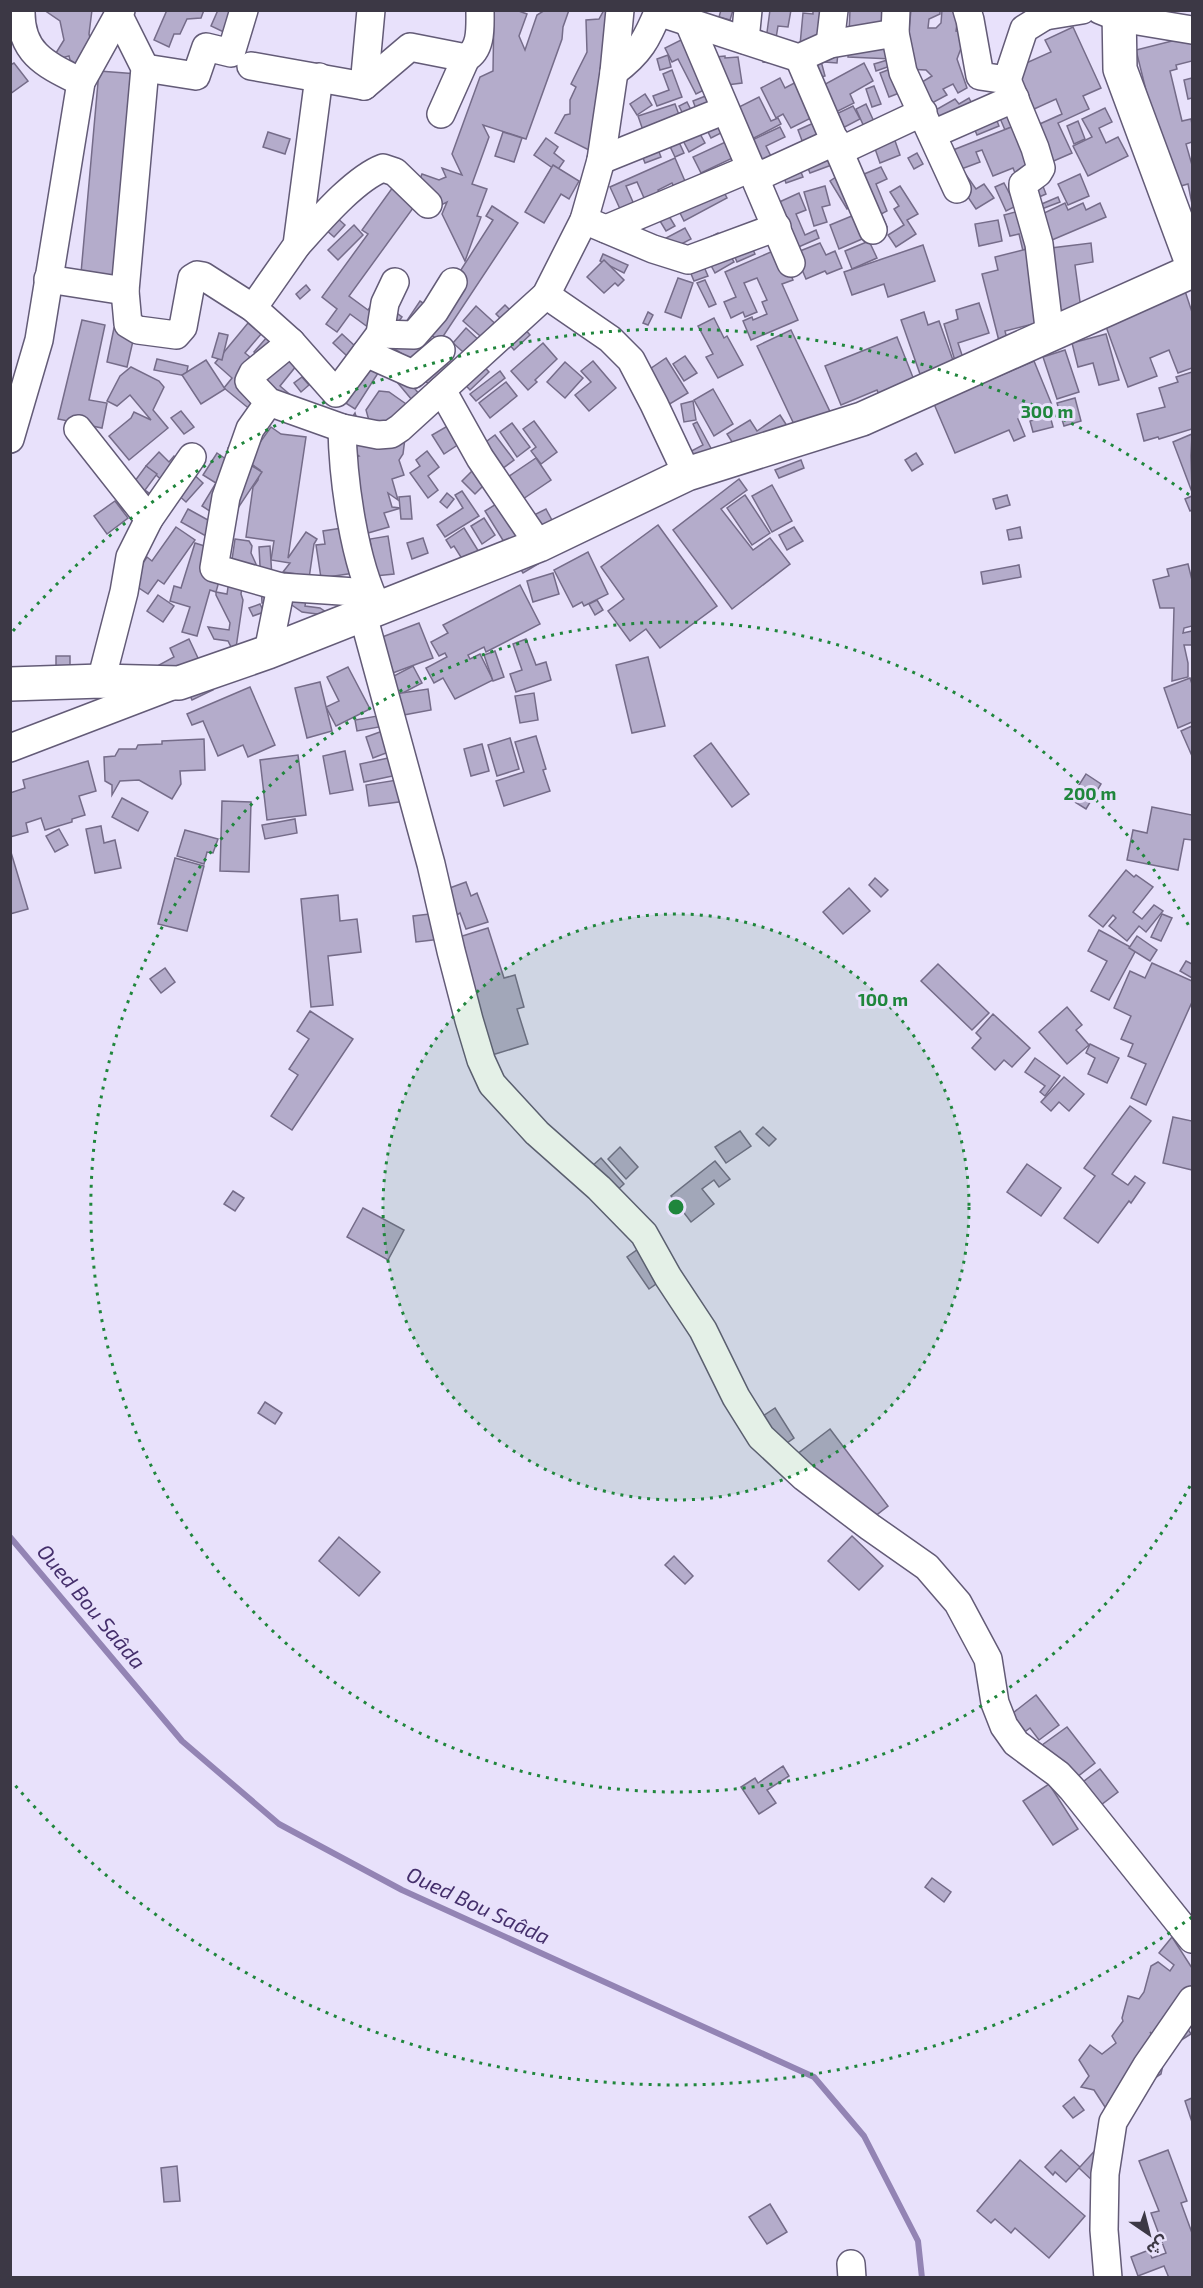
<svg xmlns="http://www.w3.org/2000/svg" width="1203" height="2288" font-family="'Exo 2','Noto Sans Arabic',sans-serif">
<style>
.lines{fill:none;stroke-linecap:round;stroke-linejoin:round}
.stream{stroke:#9384b4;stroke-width:6}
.building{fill:#b4accb;stroke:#756c89;stroke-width:1.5}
.minor-casing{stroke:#635b77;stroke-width:30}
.major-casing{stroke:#635b77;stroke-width:36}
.minor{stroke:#fff;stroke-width:27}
.major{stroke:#fff;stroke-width:33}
.ring{fill:none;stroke:#1f863c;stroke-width:3;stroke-dasharray:3 6}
.labels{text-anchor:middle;stroke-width:6;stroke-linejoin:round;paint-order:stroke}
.water-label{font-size:21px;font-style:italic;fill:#452f6c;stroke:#e8e1fb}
.centre{fill:#1f863c;stroke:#e8e1fb;stroke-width:3}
.ring-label{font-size:18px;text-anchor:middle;font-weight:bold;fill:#1f863c;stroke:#e8e1fb;stroke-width:6;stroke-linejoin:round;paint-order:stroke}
</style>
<rect width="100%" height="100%" fill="#e8e1fb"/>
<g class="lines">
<polyline class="stream" points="10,1537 182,1741 279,1824 402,1890 814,2077 864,2136 918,2241 922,2278"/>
</g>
<g class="building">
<polygon points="44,10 92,10 89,34 93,50 81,67 70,60 69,56 51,61 64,40 60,21"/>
<polygon points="167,10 204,10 201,18 187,19 180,34 174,34 169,47 154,40"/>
<polygon points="218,10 231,10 230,35 211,26"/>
<polygon points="494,10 516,10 527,14 519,36 525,50 537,15 545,10 569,10 563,27 562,39 526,139 483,125 489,137 472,184 487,189 477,216 481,217 465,261 442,214 447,202 427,212 416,189 422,174 439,180 446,177 442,168 462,175 452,154 480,77 493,71"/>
<polygon points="604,10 614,10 589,169 589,150 555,133 565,115 570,114 570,100 576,87 571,84 587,52 586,20 599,19"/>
<polygon points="721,10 733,10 730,20 719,17"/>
<polygon points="770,10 791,10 788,27 778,26 772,63 763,62"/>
<polygon points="813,10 842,10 837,63 811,61 800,45 803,13 813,14"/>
<polygon points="850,10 903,10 892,59 848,57"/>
<polygon points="911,10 940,10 940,14 929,19 928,28 936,28 941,23 942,10 959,10 956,31 967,32 957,59 967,88 958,93 953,84 943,89 947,95 932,103 922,82 932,76 926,70 905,69"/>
<polygon points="1073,27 1101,88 1083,96 1089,109 1058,123 1072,153 1049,163 1033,127 1062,114 1056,99 1032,110 1013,69 1051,52 1045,40"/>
<polygon points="1192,36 1192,61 1176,65 1177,69 1170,71 1182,121 1191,119 1192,124 1192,142 1186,144 1192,165 1192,204 1188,184 1177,187 1166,145 1160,147 1136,50"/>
<polygon points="687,37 712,86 696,94 678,59 672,62 665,48"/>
<polygon points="668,55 671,67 660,70 657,59"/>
<polygon points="725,56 725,58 738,57 742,83 719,86 715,57"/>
<polygon points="894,58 896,64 876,71 874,64"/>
<polygon points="821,61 825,76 808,80 804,65"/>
<polygon points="14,63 28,81 10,94 10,65"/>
<polygon points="864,63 873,81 850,94 854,103 832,114 818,88"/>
<polygon points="898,66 907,90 889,97 880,73"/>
<polygon points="672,70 682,97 657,106 653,96 669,90 663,74"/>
<polygon points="99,71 151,75 131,302 81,273"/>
<polygon points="780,78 785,88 800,80 817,115 791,128 783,114 776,118 761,88"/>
<polygon points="1192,78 1192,98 1188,99 1184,80"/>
<polygon points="874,86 881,104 872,107 866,89"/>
<polygon points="713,93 720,109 699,117 693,101"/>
<polygon points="645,94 652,105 637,115 630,104"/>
<polygon points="759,97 771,121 778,118 781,124 752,139 737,108"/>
<polygon points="969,98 978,115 943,133 932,112 955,99 959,104"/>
<polygon points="687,102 693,114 685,118 679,106"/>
<polygon points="675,104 682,123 646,139 638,116"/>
<polygon points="866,104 880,135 870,140 856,109"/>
<polygon points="853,106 860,119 839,130 832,116"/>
<polygon points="1105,108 1112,122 1099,128 1106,143 1118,137 1128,156 1088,176 1073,146 1092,137 1082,119"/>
<polygon points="1013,110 1019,124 1005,130 999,116"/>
<polygon points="994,113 999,126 977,135 972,123"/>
<polygon points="702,120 729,129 711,138"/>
<polygon points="818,121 825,136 804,146 798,130"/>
<polygon points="1078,121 1085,139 1074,144 1067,126"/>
<polygon points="694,123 705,143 689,152 678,131"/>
<polygon points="1019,124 1046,194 1023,204 1012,175 1015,173 1013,168 993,176 982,150 976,152 980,162 956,171 948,152"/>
<polygon points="780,127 785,137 766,146 781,177 769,182 750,141"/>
<polygon points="674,131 684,153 675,157 665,136"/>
<polygon points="268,132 290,139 285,154 263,147"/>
<polygon points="503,132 522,138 514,162 495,156"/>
<polygon points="893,135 900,155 880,163 873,143"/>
<polygon points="546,138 558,147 554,153 564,161 557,171 534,155"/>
<polygon points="654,139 661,157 645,163 638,145"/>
<polygon points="732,139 739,155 701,173 693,157"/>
<polygon points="827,139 837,163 810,173 800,149"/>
<polygon points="917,153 923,164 914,169 908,158"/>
<polygon points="794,155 803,177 786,183 778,161"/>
<polygon points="675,158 691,195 680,200 672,183 658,190 663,200 648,207 637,182 626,186 639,216 626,222 610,187"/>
<polygon points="553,165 579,181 569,199 561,194 544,223 525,212"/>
<polygon points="881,167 887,179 876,184 887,211 881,214 887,227 881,230 857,177"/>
<polygon points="964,172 976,189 984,184 994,198 976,209 955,178"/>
<polygon points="1080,174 1089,196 1068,205 1058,184"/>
<polygon points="839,175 857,203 847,209 830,181"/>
<polygon points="718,181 727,198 684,221 679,211"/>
<polygon points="1004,183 1016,206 1006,211 995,187"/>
<polygon points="825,186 830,205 822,207 827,222 814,226 804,192"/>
<polygon points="900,186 918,214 907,220 916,234 896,247 888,235 904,225 894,209 899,206 890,192"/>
<polygon points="393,187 416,204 349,296 368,310 376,298 402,317 378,350 369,328 350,314 337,332 326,324 337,309 322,297 368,234 362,230"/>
<polygon points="799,193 806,210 796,214 805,235 816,230 819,238 794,249 775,204"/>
<polygon points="1058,197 1060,202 1039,210 1037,206"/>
<polygon points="1065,203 1068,210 1083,203 1086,210 1100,203 1106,217 1052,240 1040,215"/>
<polygon points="492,206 518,223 440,341 420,328 415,335 429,344 416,363 390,346 420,301 439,313 448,290 493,220 486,216"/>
<polygon points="663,206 675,226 666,231 654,211"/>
<polygon points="1026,209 1037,247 1023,251 1019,234 1010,236 1004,215"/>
<polygon points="859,213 869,236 839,249 830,225"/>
<polygon points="336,217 345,225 334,237 325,229"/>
<polygon points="998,220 1002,241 979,246 975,224"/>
<polygon points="354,225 363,235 338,260 328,250"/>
<polygon points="743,226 755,254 737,262 725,234"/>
<polygon points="685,228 691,239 672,249 666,238"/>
<polygon points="718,233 734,262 715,273 699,243"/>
<polygon points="869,241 877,258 852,269 845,251"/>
<polygon points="820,243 826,255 835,251 842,268 827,274 825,271 806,279 795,253"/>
<polygon points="1091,243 1093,262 1075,265 1081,309 1051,313 1043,249"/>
<polygon points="923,245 935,281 888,297 884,284 852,295 844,272"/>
<polygon points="695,246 708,276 694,281 682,252"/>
<polygon points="780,248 793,280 782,284 798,320 751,340 743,321 752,317 753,320 767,314 762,302 767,300 757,278 744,283 757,312 745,317 743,312 731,318 724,302 736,297 725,272"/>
<polygon points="1027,249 1045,321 1005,331 1007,339 999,341 982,274 998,270 995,257"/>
<polygon points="603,254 628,265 624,273 600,261"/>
<polygon points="604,260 624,280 618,286 615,283 604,293 587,277"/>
<polygon points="678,278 693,283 681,318 665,312"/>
<polygon points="705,280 716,304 709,307 697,283"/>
<polygon points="306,285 310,290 300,299 296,294"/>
<polygon points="1185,291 1192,312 1192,368 1178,373 1169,350 1150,358 1157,376 1128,387 1104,321"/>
<polygon points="979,303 989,333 958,343 963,358 955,361 944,324 958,319 956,310"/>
<polygon points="505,305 513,313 504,322 496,314"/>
<polygon points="476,306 500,328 487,342 463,321"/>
<polygon points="648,312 653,315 648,325 643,323"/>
<polygon points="924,312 928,325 939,321 954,363 920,374 901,320"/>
<polygon points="714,318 724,338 727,336 743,365 718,378 706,357 713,354 698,326"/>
<polygon points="82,320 105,325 89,400 107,403 102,428 58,419"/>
<polygon points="518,321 530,335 514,350 503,337"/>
<polygon points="248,323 261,334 245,353 250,357 239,370 252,381 285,355 297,365 280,386 295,399 252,411 224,388 232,378 215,363"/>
<polygon points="114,328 135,332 127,367 107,362"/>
<polygon points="466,328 484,345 471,359 453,343"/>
<polygon points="791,330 834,420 800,437 757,346"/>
<polygon points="219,333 228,335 222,360 212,357"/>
<polygon points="342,334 368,358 359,367 333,343"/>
<polygon points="1106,334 1119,380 1099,385 1093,363 1078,367 1072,343"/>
<polygon points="267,337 280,349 267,364 254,352"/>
<polygon points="897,337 916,385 881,399 877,390 841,405 825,366"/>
<polygon points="543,343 557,359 535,380 537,382 528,390 511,371"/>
<polygon points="377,349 389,356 355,409 344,402"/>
<polygon points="1065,350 1079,392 1057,399 1043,357"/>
<polygon points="685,356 697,373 684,381 673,364"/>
<polygon points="475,357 489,372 470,390 456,375"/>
<polygon points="441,358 450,366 433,388 424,380"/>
<polygon points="666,358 688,393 668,405 647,371"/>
<polygon points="157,359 188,366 186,376 154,370"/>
<polygon points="206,360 225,389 201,404 182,375"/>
<polygon points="593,361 616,388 589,411 575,395 591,382 581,371"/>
<polygon points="1034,361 1052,405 1018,419 1025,436 1014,441 1009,430 955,453 934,404"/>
<polygon points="565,362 583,378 565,398 547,382"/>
<polygon points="131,367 159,381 164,387 153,410 168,428 129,460 109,436 131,418 134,412 151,420 130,395 117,406 107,401 120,376"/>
<polygon points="500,371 505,378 476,401 470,394"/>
<polygon points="408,372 420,386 415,389 424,400 417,406 397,382"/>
<polygon points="1192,372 1192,429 1159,439 1158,437 1144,441 1137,414 1165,407 1159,388 1178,382 1176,377"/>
<polygon points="302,377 309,385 301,392 294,383"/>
<polygon points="506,382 517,396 490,418 479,403"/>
<polygon points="713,389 733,424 714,436 694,400"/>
<polygon points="379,391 389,392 409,406 403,454 399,460 404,475 392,479 398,500 388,493 392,507 401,508 384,513 389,527 368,533 349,467 350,459 359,456 329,436 349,422 355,413 361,432 375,442 366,410"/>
<polygon points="1075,398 1081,421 1064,426 1057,403"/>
<polygon points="693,401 696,420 684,422 681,404"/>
<polygon points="181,411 194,427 184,434 171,418"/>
<polygon points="780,415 791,432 745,462 727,434 750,420 757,431"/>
<polygon points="1050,416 1053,427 1033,432 1030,421"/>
<polygon points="534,421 557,452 541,464 531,451 536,447 523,429"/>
<polygon points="697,422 721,467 682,456 703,445 693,424"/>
<polygon points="512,423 530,447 517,457 500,432"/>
<polygon points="451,424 462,442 444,454 432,435"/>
<polygon points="271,427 281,434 306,437 288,558 306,532 317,539 314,544 305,606 320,608 332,616 302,612 286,601 288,588 297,574 283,572 290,563 271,560 274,541 246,537 253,487 258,480 260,470 228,448 242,428 256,448"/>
<polygon points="1192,434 1191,456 1192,492 1173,442"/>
<polygon points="495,435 514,460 494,475 475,450"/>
<polygon points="427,451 439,467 428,476 438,490 428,498 410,473 420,466 416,460"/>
<polygon points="159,452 169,462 174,456 203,483 186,502 146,466"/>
<polygon points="217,453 238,467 242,460 262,472 228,523 202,506 216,483 203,475"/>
<polygon points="916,453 923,464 912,471 905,460"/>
<polygon points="536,458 551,480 517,503 502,481"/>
<polygon points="801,460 804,468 779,478 775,470"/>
<polygon points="146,466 157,474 145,490 157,499 140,522 117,505"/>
<polygon points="474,469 487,482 475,494 462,481"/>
<polygon points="739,479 747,490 721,509 753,550 770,538 790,564 732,609 673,530"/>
<polygon points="772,485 792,521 772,532 752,496"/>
<polygon points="462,491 479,516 445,537 437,525 463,508 455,495"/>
<polygon points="447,493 454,499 447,508 440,502"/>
<polygon points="745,495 770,533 752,545 727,508"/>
<polygon points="1007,495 1010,505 996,509 993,499"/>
<polygon points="410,496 412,519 401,519 399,497"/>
<polygon points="1192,496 1192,510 1190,511 1185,499"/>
<polygon points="115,501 128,518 107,534 94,516"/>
<polygon points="501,501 538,564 523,573 485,511"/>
<polygon points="188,509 228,531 220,544 181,522"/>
<polygon points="546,509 560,535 528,518"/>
<polygon points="484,518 495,535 482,544 471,526"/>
<polygon points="658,525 717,606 660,648 646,629 630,641 608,611 624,599 601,567"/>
<polygon points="355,526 361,572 321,578 316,545 325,544 323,531"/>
<polygon points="176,527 195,540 164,584 158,580 148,594 130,582 147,557 152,561"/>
<polygon points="794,527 803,541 787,550 779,535"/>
<polygon points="1020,527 1022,538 1009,540 1007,530"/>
<polygon points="464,528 479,552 464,562 454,546 451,548 446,540"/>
<polygon points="388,536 394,574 375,576 370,539"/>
<polygon points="423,538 428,553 412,559 407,543"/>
<polygon points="235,539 249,541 252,546 251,553 256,564 252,590 244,573 241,594 243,600 232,675 233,651 228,641 214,639 208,627 229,630 230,623 216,595 216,592 227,594"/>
<polygon points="195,543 227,553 216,592 210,590 197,636 182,632 190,607 170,601 174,586 181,588"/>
<polygon points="270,546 272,577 282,602 262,603 259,547"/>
<polygon points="588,552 608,594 584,606 582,602 573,607 554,570"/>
<polygon points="1188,564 1192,580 1192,626 1184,628 1183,633 1192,631 1192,645 1184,645 1188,663 1188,677 1172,681 1174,608 1160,608 1153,580 1169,576 1167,569"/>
<polygon points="1019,565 1021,577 983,584 981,572"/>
<polygon points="553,573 559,594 533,602 527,581"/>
<polygon points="520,585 540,624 486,652 484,647 468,655 470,659 480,654 493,680 455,699 443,678 434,683 426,668 447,657 445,653 439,656 431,642 448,633 443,625"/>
<polygon points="158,595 174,606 163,622 147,611"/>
<polygon points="597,600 603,610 595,615 589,604"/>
<polygon points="260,604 264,612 253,616 249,608"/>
<polygon points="419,623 433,658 390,674 377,639"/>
<polygon points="189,639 213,690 192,700 187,689 173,695 159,665 174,657 170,648"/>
<polygon points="526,639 536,665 546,662 551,680 516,692 510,674 522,670 513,644"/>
<polygon points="495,651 504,677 493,681 484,655"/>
<rect x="56" y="656" width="14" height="35"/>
<polygon points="648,657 665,726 632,733 616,665"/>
<polygon points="413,666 422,683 399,695 390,678"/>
<polygon points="348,667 370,709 336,726 326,707 339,701 327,677"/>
<polygon points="1190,678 1192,684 1192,722 1178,728 1164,688"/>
<polygon points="320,682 332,731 307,738 295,688"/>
<polygon points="250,687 275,745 248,757 243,745 218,756 203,721 192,725 187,714"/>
<polygon points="428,689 431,710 398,716 395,694"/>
<polygon points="534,693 538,720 520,723 515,696"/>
<polygon points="388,714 390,725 357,731 355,720"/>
<polygon points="1192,726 1192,756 1181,731"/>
<polygon points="391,728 399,748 373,758 366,737"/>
<polygon points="536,736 546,769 543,770 550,791 504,806 496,781 524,772 515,742"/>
<polygon points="510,738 519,769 497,776 488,745"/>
<polygon points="204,739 205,770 180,771 181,784 172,799 139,780 120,781 112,795 112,785 105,781 104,757 115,756 119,749 136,749 138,745 162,744 162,741"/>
<polygon points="711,743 749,794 732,807 694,756"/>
<polygon points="482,744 489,771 471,776 464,749"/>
<polygon points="345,751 353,790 330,794 323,756"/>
<polygon points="298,755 306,815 267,820 260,760"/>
<polygon points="398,756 402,774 364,782 360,764"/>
<polygon points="88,761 96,791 79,796 85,815 72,819 72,822 45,830 41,818 26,823 28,832 10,837 10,793 25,788 23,780"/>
<polygon points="1086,774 1101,784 1086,809 1070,799"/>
<polygon points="403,779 406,801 369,806 366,785"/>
<polygon points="122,798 148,812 138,831 112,817"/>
<polygon points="222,801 251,802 249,872 220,871"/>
<polygon points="1152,807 1192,815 1192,840 1184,839 1178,870 1127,860 1133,830 1147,833"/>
<polygon points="295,819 297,833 265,839 262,825"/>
<polygon points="101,826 104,843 115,840 121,868 95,873 86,829"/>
<polygon points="59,829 68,845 55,852 46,836"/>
<polygon points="185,830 218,839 213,853 207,852 204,864 177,856"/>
<polygon points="10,849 28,909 10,914"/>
<polygon points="175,858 204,866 187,931 158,924"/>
<polygon points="1126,870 1134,877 1136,875 1153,887 1133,912 1142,919 1154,905 1163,911 1146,932 1139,926 1127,941 1109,926 1116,918 1113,915 1103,927 1089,916"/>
<polygon points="875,878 888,890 881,897 869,885"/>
<polygon points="466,882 471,896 477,893 488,922 466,929 460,913 457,915 447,889"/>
<polygon points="849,888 870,911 843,934 823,912"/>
<polygon points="338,895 340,921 357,919 361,952 328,956 333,1005 311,1007 301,899"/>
<polygon points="438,913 441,939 416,942 413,916"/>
<polygon points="1162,914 1172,918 1161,941 1151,937"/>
<polygon points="488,928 504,978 515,975 524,1007 517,1009 528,1044 492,1055 456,938"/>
<polygon points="1099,930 1136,950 1109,1000 1091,991 1107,961 1088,951"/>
<polygon points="1137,936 1157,950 1150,961 1129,948"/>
<polygon points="1186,961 1192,964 1192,978 1180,971"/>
<polygon points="1152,963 1192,981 1192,1002 1146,1105 1131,1098 1146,1064 1128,1056 1133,1044 1121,1039 1131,1016 1114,1008 1130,971 1145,978"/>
<polygon points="938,964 989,1013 972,1030 921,981"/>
<polygon points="165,968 175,982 161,993 150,979"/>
<polygon points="1067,1007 1082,1025 1076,1030 1089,1045 1067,1064 1039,1032"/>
<polygon points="310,1011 353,1039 292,1130 271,1116 298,1075 289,1069 309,1039 297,1031"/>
<polygon points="993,1014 1030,1048 1012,1067 1004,1060 995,1070 972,1048 981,1038 976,1033"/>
<polygon points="1090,1044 1119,1058 1107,1083 1088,1074 1095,1058 1086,1053"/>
<polygon points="1035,1058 1060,1076 1045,1096 1040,1092 1045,1086 1025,1072"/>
<polygon points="1064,1077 1084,1094 1069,1111 1059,1102 1051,1111 1041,1102"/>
<polygon points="1130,1106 1151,1121 1112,1174 1128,1185 1135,1176 1145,1183 1131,1203 1129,1201 1098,1243 1064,1218 1095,1176 1084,1168"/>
<polygon points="1173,1117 1192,1121 1192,1170 1163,1163"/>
<polygon points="763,1127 776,1139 769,1146 756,1134"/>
<polygon points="740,1131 751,1146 726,1163 715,1147"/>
<polygon points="620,1147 638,1167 626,1179 608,1159"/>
<polygon points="601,1158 624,1184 603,1203 580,1177"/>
<polygon points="715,1161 730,1179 719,1187 714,1180 702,1189 714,1204 691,1222 671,1196"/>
<polygon points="1027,1164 1061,1188 1041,1216 1007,1192"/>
<polygon points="233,1191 244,1198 235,1211 224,1204"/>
<polygon points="363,1208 404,1230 388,1260 347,1237"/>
<polygon points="641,1247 663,1279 649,1289 627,1257"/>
<polygon points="265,1402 282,1413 275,1424 258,1413"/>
<polygon points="775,1408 794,1438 774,1452 754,1422"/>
<polygon points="830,1429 888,1506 856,1531 796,1455"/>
<polygon points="852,1536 883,1566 859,1590 828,1561"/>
<polygon points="339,1537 380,1572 359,1596 319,1561"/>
<polygon points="674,1556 693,1576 685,1584 665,1565"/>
<polygon points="1036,1695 1059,1725 1039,1740 1030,1728 1018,1737 1004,1720"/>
<polygon points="1067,1727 1095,1763 1063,1788 1038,1748"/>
<polygon points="783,1766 789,1776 767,1790 776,1803 759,1814 741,1787 755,1778 758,1783"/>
<polygon points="1100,1769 1118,1792 1085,1817 1068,1793"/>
<polygon points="1049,1784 1078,1829 1053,1845 1023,1801"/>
<polygon points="932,1878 951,1892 944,1902 925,1887"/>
<polygon points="1172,1937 1192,1968 1192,2018 1184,2023 1191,2034 1170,2047 1150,2032 1165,2055 1161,2074 1147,2083 1131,2103 1136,2110 1116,2124 1094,2090 1081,2087 1089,2076 1079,2060 1090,2045 1102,2054 1116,2043 1112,2036 1123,2021 1122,2018 1128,1996 1139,1999 1144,1992 1151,1966 1158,1962 1170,1971 1174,1965 1159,1953"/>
<polygon points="1074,2097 1084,2110 1073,2118 1063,2106"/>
<polygon points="1192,2098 1192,2122 1185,2101"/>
<polygon points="1100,2145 1096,2184 1079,2168 1066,2182 1055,2172 1053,2175 1045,2167 1061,2150 1080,2167"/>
<polygon points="1168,2150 1187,2201 1181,2203 1192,2233 1192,2278 1169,2278 1164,2266 1138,2276 1131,2257 1149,2250 1152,2258 1166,2253 1151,2213 1159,2211 1139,2161"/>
<polygon points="1020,2160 1085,2216 1049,2258 1015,2228 1011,2233 995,2219 991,2223 977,2211"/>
<polygon points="177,2166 180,2201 164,2202 161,2168"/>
<polygon points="770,2204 787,2232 767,2244 749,2217"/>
</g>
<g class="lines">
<defs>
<g id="minor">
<path d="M21,10C20,54 47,65 81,82"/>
<polyline points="896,10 895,33 903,72 957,189"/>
<polyline points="967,10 970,20 980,76 1007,80 1024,29 1045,16"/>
<polyline points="1043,10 1045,16 1082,10"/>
<polyline points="1100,10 1120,18 1192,30"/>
<polyline points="658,12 799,58 830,44 895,33"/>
<polyline points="119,16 145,68 125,291 128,324 138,330 176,335 183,327 192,278 197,275 203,276 253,308 291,342 253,373 249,381 269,402 342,428 378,435 391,434 400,428 546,295 584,220 601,160 614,72 620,10"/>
<polyline points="689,23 791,263"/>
<polyline points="745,40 748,10"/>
<polyline points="830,44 834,10"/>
<polyline points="799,58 873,230"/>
<path d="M251,66L364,86L410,47L466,58C482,49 480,27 480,10"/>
<polyline points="145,68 196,76 206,47 231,53 244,10"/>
<path d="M614,72C640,53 647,39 659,10"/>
<polyline points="1007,80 1035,148 1041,168 1038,173 1023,184 1023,188 1039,244 1050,336"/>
<polyline points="364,86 371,10"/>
<polyline points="441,114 466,58"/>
<polyline points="933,134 1015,98"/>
<polyline points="840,151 923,112"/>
<polyline points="601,160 725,110"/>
<polyline points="755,178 836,141"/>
<polyline points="584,220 653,249 688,260 777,227"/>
<polyline points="606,229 751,168"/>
<path d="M297,245C318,222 354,179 383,168L395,172L428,204"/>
<polyline points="48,279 125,291"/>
<polyline points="546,295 610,339 631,360 654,404 687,474"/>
<polyline points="253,308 297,245 319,77"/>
<polyline points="380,334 414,335 435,311 453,282"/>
<polyline points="291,342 336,393 380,334 385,303 395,282"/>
<polyline points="366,353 413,374 441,350"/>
<polyline points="442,390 480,458 539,545"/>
<polyline points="269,402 250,429 226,497 214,568 281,587 370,593"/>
<path d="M342,428C343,480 354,563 378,608"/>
<polyline points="78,429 149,519"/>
<polyline points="10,439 39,340 81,82 121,10"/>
<polyline points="363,615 431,864 451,951 469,1020 481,1060 492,1084 537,1133 599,1188 644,1234 668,1277 703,1330 736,1397 761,1437 804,1477 870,1527 927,1567 958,1603 988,1659 995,1703 1004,1726 1016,1743 1058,1774 1072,1789 1192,1939"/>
<polyline points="268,652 281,587"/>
<polyline points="101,681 124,592 130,557 149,519 192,457"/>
<polyline points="10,748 172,686"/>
<polyline points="851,2264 852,2278"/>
<polyline points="1108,2278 1104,2230 1105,2174 1113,2122 1147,2065 1192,2000"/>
</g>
<g id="major">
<polyline points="1119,10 1120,69 1192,263"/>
<polyline points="10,684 101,681 179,683 268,652 539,545 687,474 862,419 1192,271"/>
</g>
</defs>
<use href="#minor" class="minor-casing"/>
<use href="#major" class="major-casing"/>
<use href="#minor" class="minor"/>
<use href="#major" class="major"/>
</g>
<circle cx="676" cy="1207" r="293" fill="#1f863c" fill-opacity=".12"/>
<g class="ring">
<circle cx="676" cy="1207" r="293"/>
<path d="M1190 1486A585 585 0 1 1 1190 928"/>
<path d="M1192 1917A878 878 0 0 1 13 1783M13 631A878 878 0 0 1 1192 497"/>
</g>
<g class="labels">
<g class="water-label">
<text transform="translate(91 1607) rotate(50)" y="7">Oued Bou Saâda</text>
<text transform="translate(478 1906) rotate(25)" y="7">Oued Bou Saâda</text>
</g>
</g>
<circle cx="676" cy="1207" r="9" class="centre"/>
<g class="ring-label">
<text x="1047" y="418">300 m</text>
<text x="1090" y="800">200 m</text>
<text x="883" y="1006">100 m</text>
</g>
<rect width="1203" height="2288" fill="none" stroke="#3c3845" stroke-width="24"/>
<g transform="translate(1149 2234) rotate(145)" stroke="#e8e1fb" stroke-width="4.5" paint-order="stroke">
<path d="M0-4.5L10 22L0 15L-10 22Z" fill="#3c3845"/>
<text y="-9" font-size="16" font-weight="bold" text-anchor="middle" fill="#3c3845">ش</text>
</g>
</svg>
